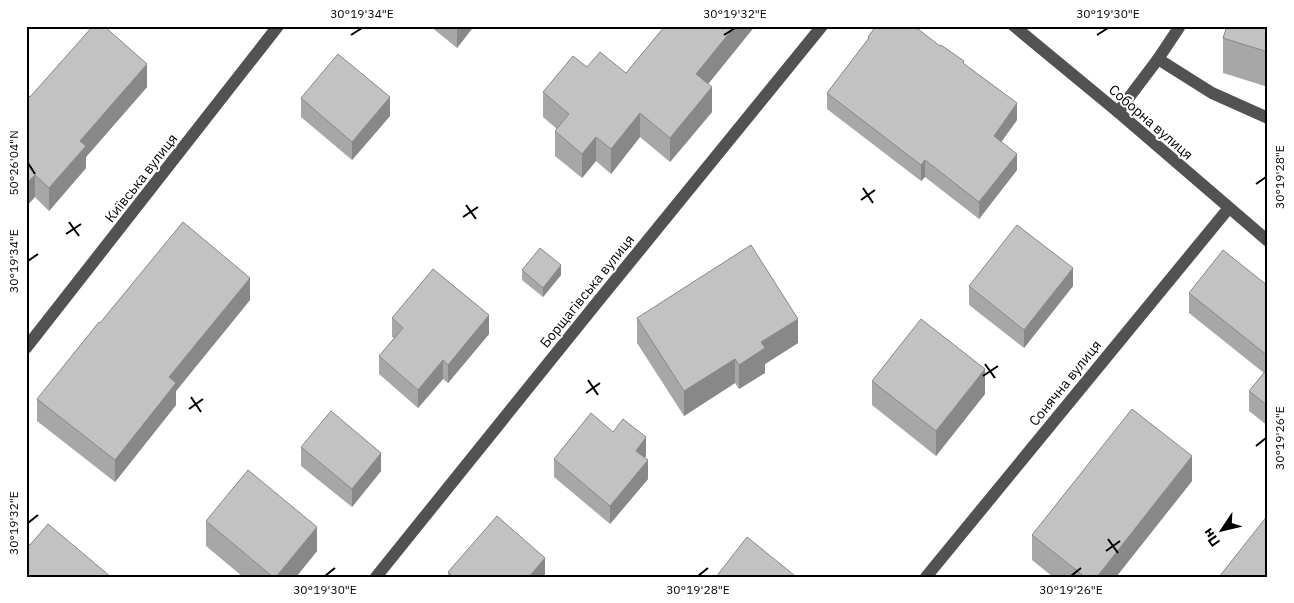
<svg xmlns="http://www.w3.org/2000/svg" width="1294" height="603" font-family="'IBM Plex Sans',sans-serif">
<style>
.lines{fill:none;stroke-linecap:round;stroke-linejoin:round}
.minor{stroke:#525252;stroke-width:12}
.wall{fill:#a7a7a7}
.shaded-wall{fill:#888}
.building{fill:#c2c2c2;stroke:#888}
.ticks{fill:none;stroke:#000;stroke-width:2}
.labels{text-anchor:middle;stroke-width:4;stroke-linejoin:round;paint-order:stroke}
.street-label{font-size:14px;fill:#000;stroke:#fff}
.neatline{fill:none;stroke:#000;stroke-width:2}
.ticks-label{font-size:12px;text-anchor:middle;fill:#000}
</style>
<rect width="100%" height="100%" fill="#fff"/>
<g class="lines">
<g class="minor">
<polyline points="1014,26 1118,112 1268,241"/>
<polyline points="1158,59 1212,93 1268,118"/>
<polyline points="1118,112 1158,59 1180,26"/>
<polyline points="26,348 278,26"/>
<polyline points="376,577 595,305 822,26"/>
<polyline points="926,577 1228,209"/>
</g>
</g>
<g class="wall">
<polygon points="430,26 474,26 457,48"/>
<polygon points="665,26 755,26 708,84 712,112 670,162 640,137 611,174 596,161 582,178 555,156 555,131 557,129 543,117 543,92 587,67 626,73"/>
<polygon points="1268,26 1268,87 1223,73 1223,38"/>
<polygon points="868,37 964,64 1017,120 1001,142 1017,170 979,219 925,177 921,181 827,109 827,93 868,40"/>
<polygon points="147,87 86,157 86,168 49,211 35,197 30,97"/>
<polygon points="301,98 390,116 352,160 301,117"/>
<polygon points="522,270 561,275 543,297 522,280"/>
<polygon points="969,286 1073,286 1024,348 969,305"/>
<polygon points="1268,286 1268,426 1249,411 1249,391 1264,373 1189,313 1189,293"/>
<polygon points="250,300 176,391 176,405 115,482 37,421 37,399"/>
<polygon points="392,318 489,334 448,383 443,379 418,408 379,374 379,356 394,338 392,337"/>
<polygon points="637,318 798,343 765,364 765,373 739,389 735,383 684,416 637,343"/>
<polygon points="872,381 985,394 936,456 872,405"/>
<polygon points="613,432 646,456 644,458 648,479 610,524 554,477 554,459"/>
<polygon points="301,447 381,471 352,507 301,466"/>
<polygon points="1192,481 1116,577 1053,577 1032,560 1032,535"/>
<polygon points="206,521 317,551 296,577 243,577 206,546"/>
<polygon points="545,558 545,577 448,577 448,572"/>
</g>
<g class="shaded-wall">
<polygon points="457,26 474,26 457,48"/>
<polygon points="735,26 755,26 696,99 696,74"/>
<polygon points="147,64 147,87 86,157 86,168 49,211 49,188 80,141"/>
<polygon points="712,87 712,112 670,162 670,138"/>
<polygon points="390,97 390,116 352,160 352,142"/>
<polygon points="1017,103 1017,120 994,152 994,136"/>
<polygon points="640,113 640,137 611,174 611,149"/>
<polygon points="596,137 596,161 582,178 582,154"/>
<polygon points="1017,154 1017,170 979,219 979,202"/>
<polygon points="925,160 925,177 921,181 921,165"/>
<polygon points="35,175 35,197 26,207 26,184"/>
<polygon points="561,265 561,275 543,297 543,288"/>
<polygon points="1073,268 1073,286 1024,348 1024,330"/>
<polygon points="250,278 250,300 176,391 176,405 115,482 115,460 169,377"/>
<polygon points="489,315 489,334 448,383 448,365"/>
<polygon points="798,319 798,343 765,364 765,373 739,389 739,365 761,342"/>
<polygon points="735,359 735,383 684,416 684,391"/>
<polygon points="443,360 443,379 418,408 418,390"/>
<polygon points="985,369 985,394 936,456 936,431"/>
<polygon points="646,437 646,456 636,469 636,451"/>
<polygon points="381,453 381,471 352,507 352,489"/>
<polygon points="1192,456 1192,481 1116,577 1097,577"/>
<polygon points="648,460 648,479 610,524 610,506"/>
<polygon points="317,527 317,551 296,577 276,577"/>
<polygon points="545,558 545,577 529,577"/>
</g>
<g class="building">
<polygon points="93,26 104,26 147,64 80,141 86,146 49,188 35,175 26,184 26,93 30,97"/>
<polygon points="665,26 735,26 696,74 712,87 670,138 640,113 611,149 596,137 582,154 555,131 569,114 543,92 573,56 587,67 600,52 626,73"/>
<polygon points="876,26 914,26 940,46 941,45 964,61 963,63 1017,103 994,136 1017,154 979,202 925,160 921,165 827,93 869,38 868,37"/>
<polygon points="1227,26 1268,26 1268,52 1223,38"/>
<polygon points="338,54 390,97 352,142 301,98"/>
<polygon points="183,222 250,278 169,377 176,383 115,460 37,399 99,322 100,323"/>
<polygon points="1017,225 1073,268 1024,330 969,286"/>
<polygon points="751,245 798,319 761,342 765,348 739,365 735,359 684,391 637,318"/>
<polygon points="540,248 561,265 543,288 522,270"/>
<polygon points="1223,250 1268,286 1268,356 1189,293"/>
<polygon points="433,269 489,315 448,365 443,360 418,390 379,356 403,328 392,318"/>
<polygon points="921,319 985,369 936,431 872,381"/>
<polygon points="1268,368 1268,406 1249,391"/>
<polygon points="1132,409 1192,456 1097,577 1085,577 1032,535"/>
<polygon points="331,411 381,453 352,489 301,447"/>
<polygon points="591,413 613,432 623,419 646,437 636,451 648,460 610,506 554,459"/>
<polygon points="248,470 317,527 276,577 273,577 206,521"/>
<polygon points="1268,515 1268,577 1219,577"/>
<polygon points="497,516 545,558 529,577 454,577 448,572"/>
<polygon points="48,524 111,577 26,577 26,542 30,545"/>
<polygon points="747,537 794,575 793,577 716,577"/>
</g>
<path class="ticks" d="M351,35L362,28M724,35L735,28M1097,35L1108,28M28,163L35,174M1256,184L1266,177M863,188L873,203M861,200L875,190M466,205L476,219M463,217L478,207M69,222L79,236M66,234L81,224M28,261L38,254M985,364L995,378M983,376L998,366M588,380L598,395M586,393L600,383M191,397L201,412M189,409L203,399M1256,446L1266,438M28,523L38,515M1108,539L1118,553M1106,551L1120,541M325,576L335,568M698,576L708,568M1071,576L1081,568"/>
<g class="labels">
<g class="street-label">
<text transform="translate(1151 122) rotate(41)" y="5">Соборна вулиця</text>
<text transform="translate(141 178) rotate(-52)" y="5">Київська вулиця</text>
<text transform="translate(587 291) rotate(-51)" y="5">Борщагівська вулиця</text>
<text transform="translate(1065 383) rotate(-51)" y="5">Сонячна вулиця</text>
</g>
</g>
<rect width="1294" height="603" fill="none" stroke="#ffffff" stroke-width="55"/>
<g transform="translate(1222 530) rotate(235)" stroke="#ffffff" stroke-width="4" paint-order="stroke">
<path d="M0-4L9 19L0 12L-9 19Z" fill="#000000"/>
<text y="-8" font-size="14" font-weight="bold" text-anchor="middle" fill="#000000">Пн</text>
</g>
<rect x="28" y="28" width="1238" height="548" class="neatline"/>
<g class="ticks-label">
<text x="362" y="18">30°19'34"E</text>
<text x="735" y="18">30°19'32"E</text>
<text x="1108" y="18">30°19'30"E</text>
<text transform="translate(14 163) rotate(-90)" y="4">50°26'04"N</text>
<text transform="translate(1280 177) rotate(-90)" y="4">30°19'28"E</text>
<text transform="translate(14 261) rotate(-90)" y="4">30°19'34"E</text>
<text transform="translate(1280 438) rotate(-90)" y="4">30°19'26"E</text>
<text transform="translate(14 523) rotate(-90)" y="4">30°19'32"E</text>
<text x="325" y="594">30°19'30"E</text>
<text x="698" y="594">30°19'28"E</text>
<text x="1071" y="594">30°19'26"E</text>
</g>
</svg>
